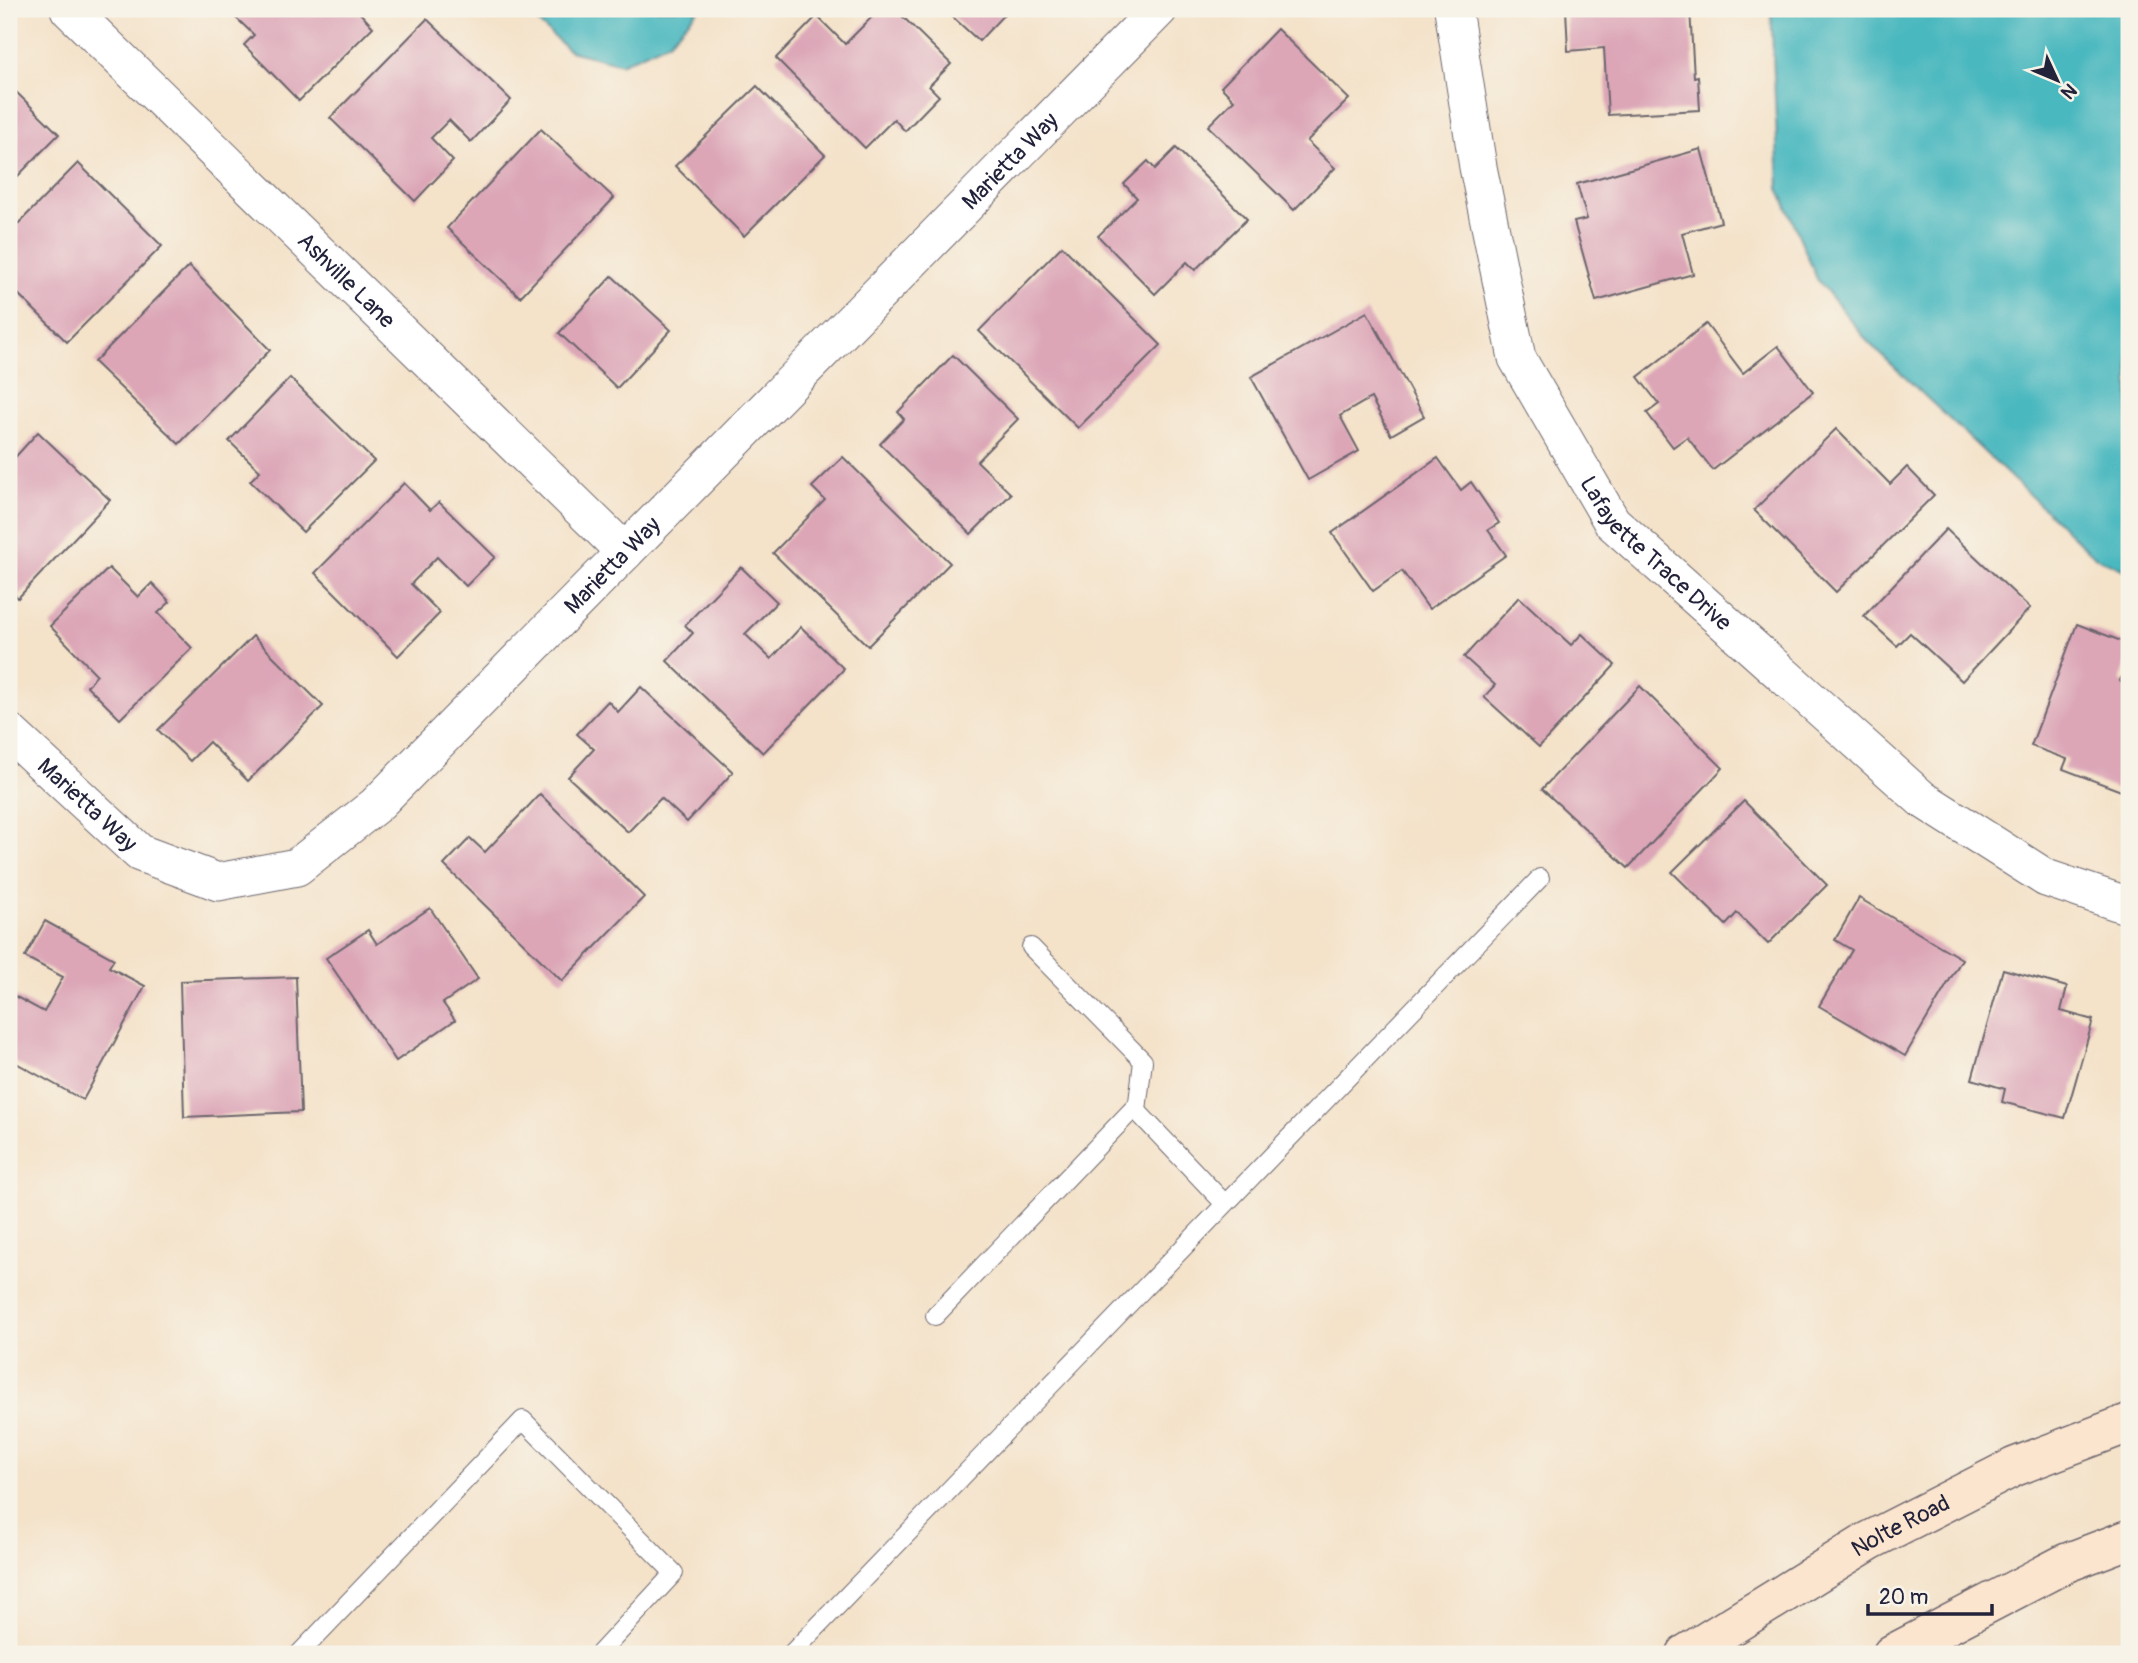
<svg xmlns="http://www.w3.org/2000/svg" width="2138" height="1663" font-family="Pangolin,sans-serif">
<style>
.water{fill:#49b8bf;stroke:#366d7d;stroke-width:2}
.building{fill:#dca6b7}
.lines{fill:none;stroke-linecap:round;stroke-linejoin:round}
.lane-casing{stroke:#6c656d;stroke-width:20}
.street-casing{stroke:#6c656d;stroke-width:39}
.secondary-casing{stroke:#6c656d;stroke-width:41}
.lane{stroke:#fff;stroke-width:18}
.street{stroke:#fff;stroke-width:37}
.secondary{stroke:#fce5cf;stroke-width:38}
.labels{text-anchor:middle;stroke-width:5;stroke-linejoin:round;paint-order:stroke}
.street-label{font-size:23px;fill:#22223b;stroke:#f7f3e8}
</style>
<rect width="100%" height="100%" fill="#f7f3e8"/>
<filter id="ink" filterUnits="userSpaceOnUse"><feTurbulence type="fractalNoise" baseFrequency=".0143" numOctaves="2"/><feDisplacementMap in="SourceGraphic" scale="14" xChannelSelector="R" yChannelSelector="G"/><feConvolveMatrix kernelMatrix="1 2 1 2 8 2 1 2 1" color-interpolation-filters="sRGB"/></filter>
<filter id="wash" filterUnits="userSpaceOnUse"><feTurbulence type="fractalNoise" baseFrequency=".00686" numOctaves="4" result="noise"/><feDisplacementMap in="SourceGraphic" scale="28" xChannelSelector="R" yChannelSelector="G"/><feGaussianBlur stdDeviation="1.57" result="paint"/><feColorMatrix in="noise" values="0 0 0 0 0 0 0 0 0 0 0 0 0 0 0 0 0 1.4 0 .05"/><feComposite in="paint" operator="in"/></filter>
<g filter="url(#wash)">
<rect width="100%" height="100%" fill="#f4e2c9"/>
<g class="water">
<polygon points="523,9 699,9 669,42 621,64 570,51"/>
<polygon points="1771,9 2129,9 2129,572 2095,557 1869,343 1817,279 1779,188"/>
</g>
<g id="blocks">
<g class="building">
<polygon points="227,9 356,9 373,27 299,101 244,45 254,35"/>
<polygon points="880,9 895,9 951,64 929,86 939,96 905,131 894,119 865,148 776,58 817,16 845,44"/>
<polygon points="944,9 1009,9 979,41"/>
<polygon points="1566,9 1690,9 1694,77 1698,76 1700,110 1608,115 1604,48 1568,51"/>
<polygon points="427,19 511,100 471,142 449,120 431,138 453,161 415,201 330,118"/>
<polygon points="1277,29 1349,99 1307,141 1335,168 1294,210 1208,126 1234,100 1221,87"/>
<polygon points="9,85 59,134 9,185"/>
<polygon points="757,86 825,155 744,236 675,166"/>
<polygon points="541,129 614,198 520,297 447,228"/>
<polygon points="1176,148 1247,219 1195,270 1187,262 1155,294 1098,236 1137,198 1124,184 1148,161 1155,169"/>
<polygon points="1701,149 1721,222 1682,233 1693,274 1596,301 1574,222 1587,219 1577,184"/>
<polygon points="78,163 162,246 67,342 9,285 9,233"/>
<polygon points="1062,246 1161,345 1078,428 979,331"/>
<polygon points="189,266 270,350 179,444 94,362"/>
<polygon points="612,276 671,330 617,388 559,333"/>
<polygon points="1367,312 1424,416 1391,435 1371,398 1340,416 1359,451 1308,480 1251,377"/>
<polygon points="1706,324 1743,373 1778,346 1813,392 1713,470 1687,437 1673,447 1647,413 1659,404 1638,377"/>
<polygon points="953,355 1018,419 977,461 1011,494 971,534 880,444 904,419 898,412"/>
<polygon points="290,378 374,461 303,532 250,481 260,471 229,441"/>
<polygon points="1836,429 1890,484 1907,467 1934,495 1836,592 1754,510"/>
<polygon points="38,432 110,500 18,598 9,589 9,464"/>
<polygon points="843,457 950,563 868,646 773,553 825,500 812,487"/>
<polygon points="1438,458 1461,490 1471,482 1499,523 1488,530 1506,555 1429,609 1402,571 1373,591 1332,533"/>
<polygon points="404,483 430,510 439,502 495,557 466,586 437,557 411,584 440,613 398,656 315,573"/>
<polygon points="1946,529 2030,608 1962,681 1910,633 1897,646 1864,616"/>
<polygon points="741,567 777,602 745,634 771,659 801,627 844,669 763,753 667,661 693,633 685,625"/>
<polygon points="109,568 138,597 152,583 170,602 158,613 192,648 120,719 87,686 97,675 50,626"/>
<polygon points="1519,597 1571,645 1582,634 1615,665 1539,747 1484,697 1495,685 1464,657"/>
<polygon points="2077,624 2129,644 2129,656 2120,681 2129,685 2129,794 2063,769 2067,759 2031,746"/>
<polygon points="253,636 323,706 248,781 209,742 190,761 158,730"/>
<polygon points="1640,686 1723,768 1628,868 1542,789"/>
<polygon points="641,687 733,772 687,822 661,798 628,832 568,777 594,749 577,734 608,701 618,712"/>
<polygon points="540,794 644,897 562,981 444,865 470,838 485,852"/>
<polygon points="1744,801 1827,885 1768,944 1737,913 1726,925 1672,872"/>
<polygon points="1859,898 1962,959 1905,1056 1819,1006 1852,950 1835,940"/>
<polygon points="430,908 478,979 443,1003 455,1020 396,1061 326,958 368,930 377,944"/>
<polygon points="45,921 114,959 109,967 145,986 83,1100 9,1059 9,993 44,1012 63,977 25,957"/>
<polygon points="2003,969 2067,987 2061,1011 2093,1020 2065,1118 2002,1102 2005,1089 1972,1079"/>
<polygon points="296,977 301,1112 184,1117 180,981"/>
</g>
</g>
</g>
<g filter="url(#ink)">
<use href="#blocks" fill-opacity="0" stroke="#6c656d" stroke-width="2"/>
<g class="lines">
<defs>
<g id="lane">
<polyline points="1031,947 1143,1061 1137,1110"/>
<polyline points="935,1316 1134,1108 1225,1204"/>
<polyline points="299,1654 523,1420 674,1573 599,1654"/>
<polyline points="791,1654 1540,878"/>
</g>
<g id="street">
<path id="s1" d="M69,9L625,552"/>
<path id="s2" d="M1453,9L1478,167L1517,358L1612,522L1922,799L2046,878L2129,906"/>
<path id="s3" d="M9,732L140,853L218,882L297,867L376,805L1159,9"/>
</g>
<g id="secondary">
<path id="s4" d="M1686,1654L1869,1541L2014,1467L2129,1423"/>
<polyline points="1892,1654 2066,1563 2129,1539"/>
</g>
</defs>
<use href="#lane" class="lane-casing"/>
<use href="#street" class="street-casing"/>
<use href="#secondary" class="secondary-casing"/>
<use href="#lane" class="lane"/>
<use href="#street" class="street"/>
<use href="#secondary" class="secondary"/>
</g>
</g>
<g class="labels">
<g class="street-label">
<text dy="8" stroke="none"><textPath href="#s3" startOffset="1346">Marietta Way</textPath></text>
<text dy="8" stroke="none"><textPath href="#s1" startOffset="388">Ashville Lane</textPath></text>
<text dy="8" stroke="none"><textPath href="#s2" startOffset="597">Lafayette Trace Drive</textPath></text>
<text dy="8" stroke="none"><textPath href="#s3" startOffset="779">Marietta Way</textPath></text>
<text dy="8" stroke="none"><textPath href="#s3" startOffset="107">Marietta Way</textPath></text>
<text dy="8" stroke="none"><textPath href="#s4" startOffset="250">Nolte Road</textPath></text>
</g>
</g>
<rect width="2138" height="1663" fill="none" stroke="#f7f3e8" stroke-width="35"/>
<g transform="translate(2057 80) rotate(134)" stroke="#f7f3e8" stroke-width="5" paint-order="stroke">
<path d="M0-5L12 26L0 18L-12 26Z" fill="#22223b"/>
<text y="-10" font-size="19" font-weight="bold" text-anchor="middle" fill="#22223b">N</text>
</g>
<path d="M1868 1604v10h124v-10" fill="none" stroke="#22223b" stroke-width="3.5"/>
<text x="1879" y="1604" font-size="21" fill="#22223b" stroke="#f7f3e8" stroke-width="5" paint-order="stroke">20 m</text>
</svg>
